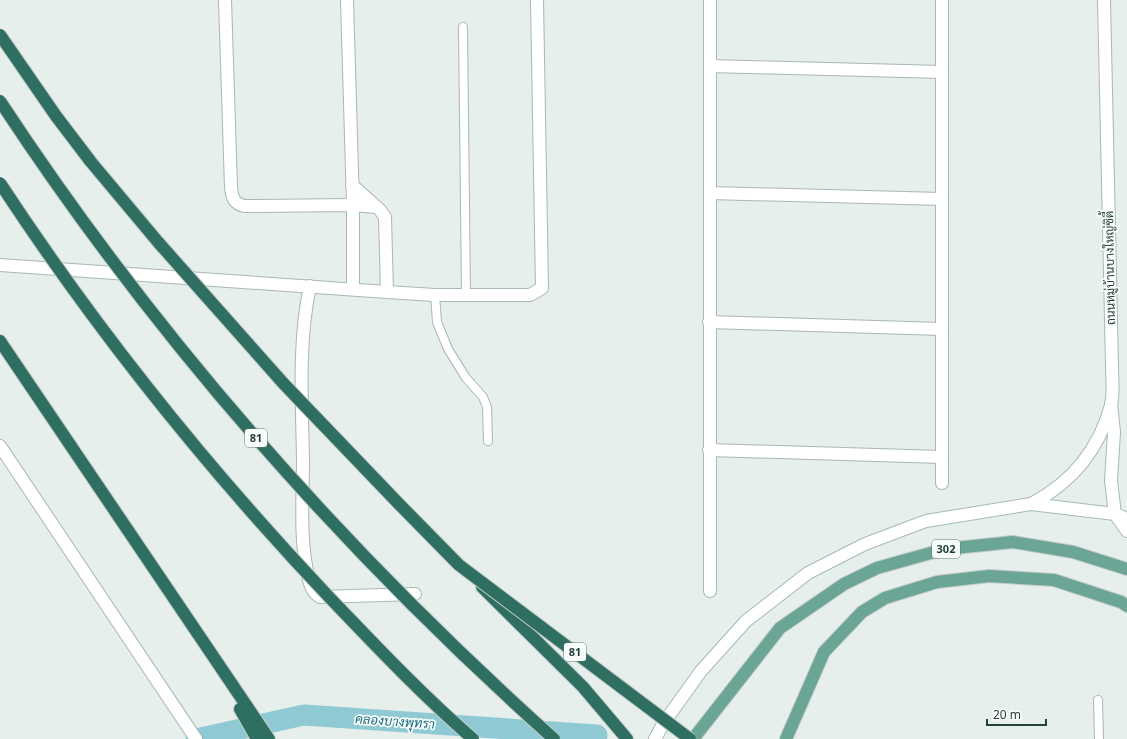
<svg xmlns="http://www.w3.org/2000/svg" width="1127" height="739" font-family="'Noto Sans',Sarabun,sans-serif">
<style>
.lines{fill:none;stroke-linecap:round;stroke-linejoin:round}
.canal{stroke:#8ec9d4;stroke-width:21}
.service-casing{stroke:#a8b8b2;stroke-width:10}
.minor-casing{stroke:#a8b8b2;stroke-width:14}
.secondary-casing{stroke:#a4bbb3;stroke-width:14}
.primary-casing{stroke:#c2cac8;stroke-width:14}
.motorway-casing{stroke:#c2cac8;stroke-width:14}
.service{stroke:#fff;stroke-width:8}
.minor{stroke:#fff;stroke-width:12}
.secondary{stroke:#fff;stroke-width:12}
.primary{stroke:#6aa596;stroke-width:12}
.motorway{stroke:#2f6f62;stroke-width:12}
.motorway-bridge-casing{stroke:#c2cac8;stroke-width:14;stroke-linecap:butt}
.motorway-bridge{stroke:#2f6f62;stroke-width:12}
.labels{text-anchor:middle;stroke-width:3.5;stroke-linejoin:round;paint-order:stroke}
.shield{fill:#f7fbf9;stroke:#637a73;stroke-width:1}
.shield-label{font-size:11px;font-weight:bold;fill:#24423a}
.street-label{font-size:12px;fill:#24423a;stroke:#f7fbf9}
.water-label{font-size:13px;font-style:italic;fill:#1c6f80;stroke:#f7fbf9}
</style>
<rect width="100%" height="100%" fill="#e6efeb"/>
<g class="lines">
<polyline class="canal" points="196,739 304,715 597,735"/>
<defs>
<g id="service">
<polyline points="463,27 466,295"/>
<polyline points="435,295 437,322 448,349 466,378 483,397 487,407 488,441"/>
<polyline points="1098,700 1099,739"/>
</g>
<g id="minor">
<path d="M225,0L231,187C232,198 234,204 245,206L353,205L376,207"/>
<polyline points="347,0 353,205 353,288"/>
<polyline points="942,0 942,483"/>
<polyline points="710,66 942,72"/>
<polyline points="352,185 380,210 385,217 387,292"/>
<polyline points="710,193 942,199"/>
<polyline points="0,265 387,292 435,295 530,295 542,288 537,0"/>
<path d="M310,286C298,341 302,402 303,459C303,498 299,541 309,580C311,587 313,593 320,597L415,594"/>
<polyline points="709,322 942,329"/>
<polyline points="0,446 196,739"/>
<polyline points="709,450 942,457"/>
<path d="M1031,504C1071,483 1099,450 1111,405C1114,393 1112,378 1112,365L1104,0"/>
<polyline points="710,591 710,0"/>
</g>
<g id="secondary">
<polyline points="1111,404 1114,432 1111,481 1115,514 1127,531"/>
<polyline points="655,739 663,724 701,671 746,621 808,573 865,544 926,521 1031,504 1115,514 1127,519"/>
</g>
<g id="primary">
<polyline points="693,739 780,628 844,584 877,568 945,549 1013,542 1073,552 1127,569"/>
<polyline points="786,739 824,652 862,612 885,598 937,582 989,576 1054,580 1121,602 1127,606"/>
</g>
<g id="motorway">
<polyline points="0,341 269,739"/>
<polyline points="482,587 583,687 627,739"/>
<polyline points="240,709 257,739"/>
</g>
</defs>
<use href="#service" class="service-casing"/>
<use href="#minor" class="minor-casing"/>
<use href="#secondary" class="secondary-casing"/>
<use href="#primary" class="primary-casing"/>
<use href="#motorway" class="motorway-casing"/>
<use href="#service" class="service"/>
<use href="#minor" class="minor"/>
<use href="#secondary" class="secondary"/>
<use href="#primary" class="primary"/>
<use href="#motorway" class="motorway"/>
<defs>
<g id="motorway-bridge">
<polyline points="0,35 56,116 91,162 158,242 283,383 399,504 459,565 690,739"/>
<path d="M0,101C155,337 343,550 554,739"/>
<path d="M0,183C97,331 208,469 329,597C375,645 423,696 473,739"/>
</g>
</defs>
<use href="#motorway-bridge" class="motorway-bridge-casing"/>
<use href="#motorway-bridge" class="motorway-bridge"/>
</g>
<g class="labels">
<g class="shield">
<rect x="245" y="429" width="22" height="18" rx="3"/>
<rect x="932" y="540" width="28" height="18" rx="3"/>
<rect x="564" y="643" width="22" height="18" rx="3"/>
</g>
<g class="shield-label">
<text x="256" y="442">81</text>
<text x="946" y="553">302</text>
<text x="575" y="656">81</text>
</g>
<g class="street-label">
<text transform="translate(1110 268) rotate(-91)" y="4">ถนนหมู่บ้านบางใหญ่ซิตี้</text>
</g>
<g class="water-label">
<text transform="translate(395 721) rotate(4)" y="5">คลองบางพุทรา</text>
</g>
</g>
<path d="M987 719v6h59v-6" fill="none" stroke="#24423a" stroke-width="2"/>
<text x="993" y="719" font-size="12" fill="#24423a" stroke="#f7fbf9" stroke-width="3" paint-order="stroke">20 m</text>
</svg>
